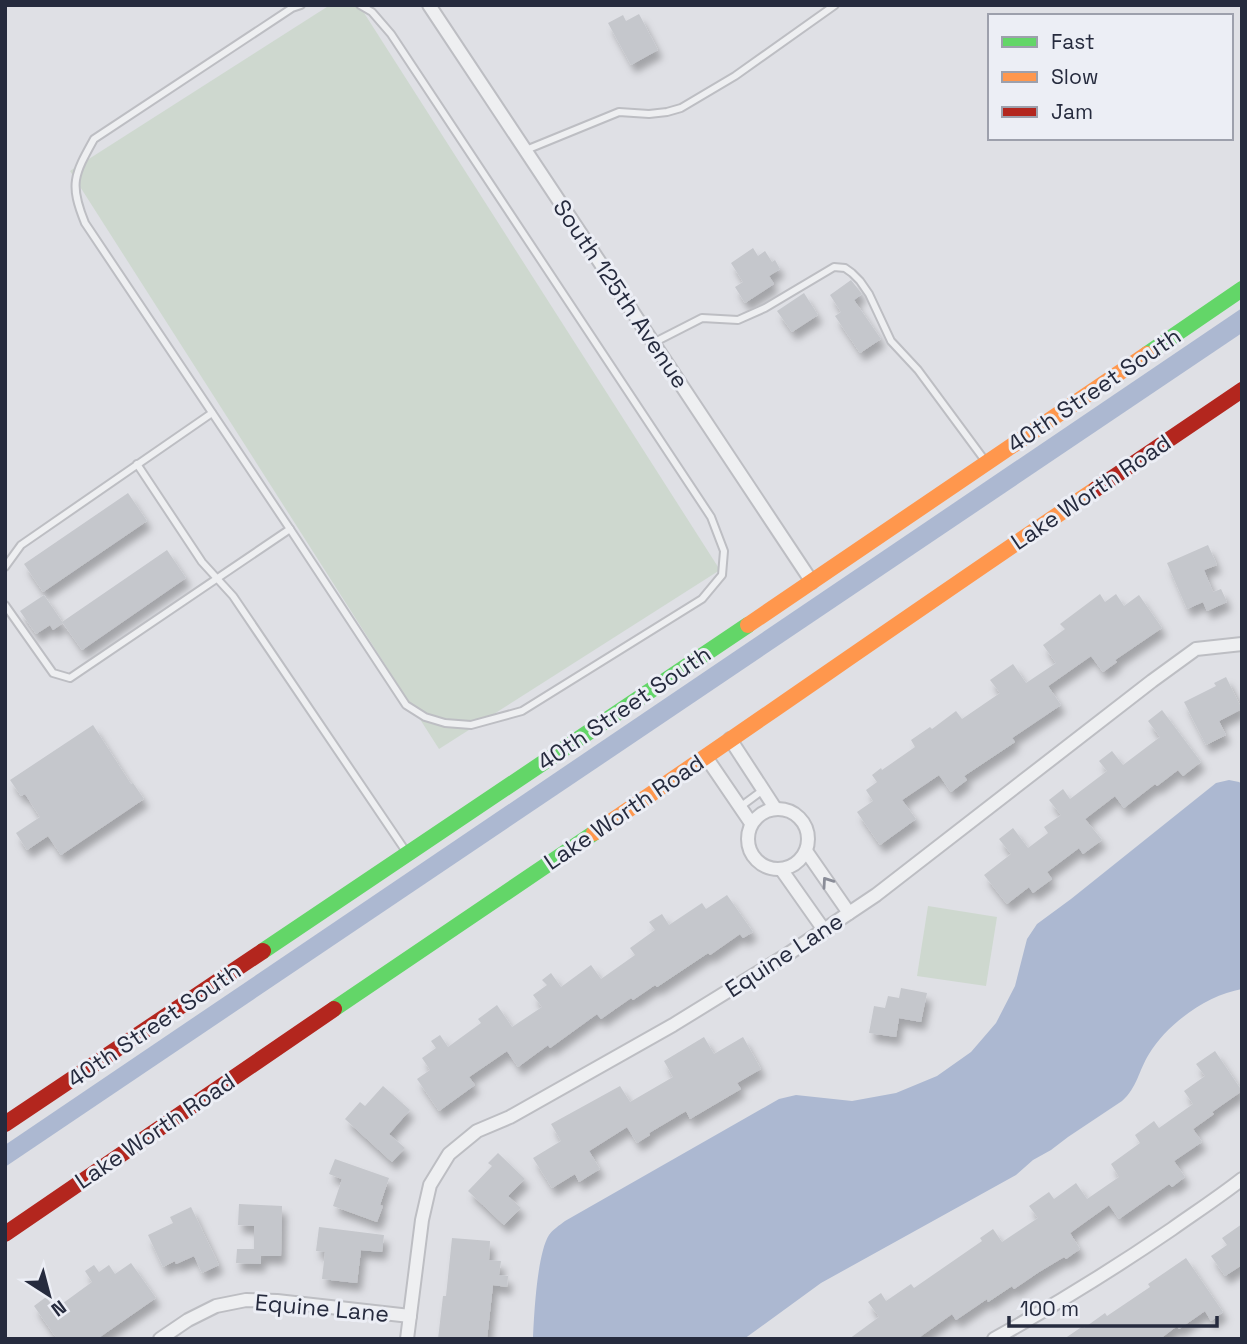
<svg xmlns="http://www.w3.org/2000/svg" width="1247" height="1344" font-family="'Space Grotesk',sans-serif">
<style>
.green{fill:#ced8cf}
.water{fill:#acb8d1}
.building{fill:#c5c7cc;filter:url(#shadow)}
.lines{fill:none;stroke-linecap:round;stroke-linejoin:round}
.lane-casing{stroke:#bdbec3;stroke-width:10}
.street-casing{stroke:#bdbec3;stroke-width:16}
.lane{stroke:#eeeff1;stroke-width:6}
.street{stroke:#eeeff1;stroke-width:12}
.fast{stroke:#63d668;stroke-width:16}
.slow{stroke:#ff974d;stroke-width:16}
.jam{stroke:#b3261e;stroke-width:16}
.oneway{stroke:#8a8d98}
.labels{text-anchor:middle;stroke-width:6;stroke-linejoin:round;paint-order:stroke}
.street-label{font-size:23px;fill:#262b3e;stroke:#eceef5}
</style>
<defs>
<filter id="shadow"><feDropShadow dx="4.5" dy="8" stdDeviation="3.5" flood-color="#0004"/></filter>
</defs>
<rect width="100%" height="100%" fill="#dfe0e5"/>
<g class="green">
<polygon points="330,5 359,5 720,570 439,749 70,171"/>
<polygon points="928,906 997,917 986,986 917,976"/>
</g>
<g class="water">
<polygon points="1242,308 1242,333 5,1167 5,1145"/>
<path d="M1229,780L1239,782L1242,784V989C1207,995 1167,1024 1149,1054C1139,1070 1137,1088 1122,1101L1068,1137L1051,1150L1033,1160L1016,1175L821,1283L744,1339H533C534,1315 537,1254 549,1235C552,1230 560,1225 565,1221L779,1099L796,1095L852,1101L896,1093L937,1076L971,1052L996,1023L1015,986L1027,939L1037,924L1071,899L1216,783Z"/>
</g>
<g class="building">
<polygon points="639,14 658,50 631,65 608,23 623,15 626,21"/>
<polygon points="753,248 758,256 765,251 772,262 775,260 780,269 769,276 774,284 745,303 735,287 743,282 731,263"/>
<polygon points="851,280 862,294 854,300 881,339 860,353 835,316 841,312 830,295"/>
<polygon points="804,293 818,315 792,332 777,311"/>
<polygon points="128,493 147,521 43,592 24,564"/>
<polygon points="1208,545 1217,565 1204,570 1213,592 1221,589 1227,602 1207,611 1203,602 1187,609 1167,563"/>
<polygon points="167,550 186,578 82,650 62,622"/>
<polygon points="1100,594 1105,602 1116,594 1124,606 1139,595 1162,628 1115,660 1117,662 1103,672 1091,656 1048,686 1061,705 1012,738 1015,742 964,776 967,780 951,792 939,775 902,800 916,819 880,845 857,812 873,801 866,790 877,782 872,775 881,768 882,770 915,747 911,740 930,727 932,729 956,711 962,719 1000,693 990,680 1013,664 1026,683 1056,663 1043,645 1065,629 1060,624"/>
<polygon points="44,595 63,623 53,630 50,625 36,634 20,611"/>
<polygon points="1226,677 1242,709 1219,721 1226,735 1206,745 1184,702 1216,686 1214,683"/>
<polygon points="1162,710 1201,762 1183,776 1178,770 1157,786 1155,784 1124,808 1115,796 1085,819 1102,840 1083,854 1079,848 1047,872 1052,879 1033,893 1029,887 1007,904 984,875 1011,854 999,839 1013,828 1028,848 1048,833 1044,827 1061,815 1049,800 1063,789 1070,799 1107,771 1099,761 1112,751 1123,765 1160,737 1148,721"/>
<polygon points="93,725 131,784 133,783 144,799 61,855 48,836 27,850 16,833 40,817 25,794 21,796 10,780"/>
<polygon points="727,895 753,932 743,938 740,934 710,955 708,953 657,987 655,985 633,1000 631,998 601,1019 597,1014 550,1048 548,1045 518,1067 507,1051 469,1077 475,1085 439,1111 417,1079 430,1070 422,1058 436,1048 431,1041 440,1035 448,1047 481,1023 478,1019 497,1005 512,1027 542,1007 533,995 547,985 542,980 551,973 561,987 591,965 601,979 635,955 630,948 655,930 649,922 662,914 669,925 702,903 706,909"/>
<polygon points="901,988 927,993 921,1022 899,1018 896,1037 869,1033 874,1006 885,1008 888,996 899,998"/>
<polygon points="704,1037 714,1054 743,1037 761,1069 737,1083 741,1089 690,1119 686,1111 649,1133 650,1135 637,1143 627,1127 589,1151 600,1169 579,1182 575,1174 552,1188 533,1158 561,1141 551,1124 620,1086 630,1102 673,1077 664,1061"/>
<polygon points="1215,1051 1242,1091 1212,1112 1214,1114 1193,1129 1202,1142 1174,1161 1185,1177 1172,1187 1169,1184 1119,1219 1109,1205 1070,1233 1080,1249 1066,1259 1064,1257 1039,1272 1014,1289 1012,1286 988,1302 987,1299 956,1320 952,1314 917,1339 849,1339 879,1317 868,1302 881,1293 886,1301 911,1284 914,1288 982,1241 980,1238 993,1229 1002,1242 1038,1218 1029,1206 1049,1192 1054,1199 1076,1183 1087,1199 1119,1177 1111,1164 1140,1143 1135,1135 1154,1121 1159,1128 1193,1104 1184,1091 1205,1076 1196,1064"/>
<polygon points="383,1086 410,1110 389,1134 405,1148 392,1162 345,1119 360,1102 365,1106"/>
<polygon points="498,1153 525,1179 508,1196 521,1208 504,1225 468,1191 492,1166 488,1163"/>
<polygon points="335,1159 389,1178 380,1205 383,1206 377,1222 333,1206 342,1179 329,1174"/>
<polygon points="239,1204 282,1206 281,1256 261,1256 261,1264 236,1263 237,1249 254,1249 254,1226 238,1225"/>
<polygon points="191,1207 219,1265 202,1273 194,1256 176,1264 175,1261 163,1267 148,1235 173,1223 170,1217"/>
<polygon points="1242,1224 1242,1265 1225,1276 1211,1256 1227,1245 1222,1238"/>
<polygon points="319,1227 384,1235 382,1252 361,1250 357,1283 322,1279 325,1252 316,1251"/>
<polygon points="452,1238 490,1241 489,1260 501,1261 499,1275 508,1276 507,1287 493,1285 487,1339 438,1339 443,1296 446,1296"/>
<polygon points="1186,1258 1223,1312 1211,1321 1205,1311 1179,1329 1177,1326 1160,1339 1064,1339 1083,1326 1084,1328 1105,1313 1107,1316 1150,1287 1148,1284"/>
<polygon points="131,1263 156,1298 97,1339 57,1339 34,1306 46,1297 55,1309 92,1282 85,1271 94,1265 99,1272 109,1265 115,1274"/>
</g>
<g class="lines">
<defs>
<g id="lane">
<path d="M301,5L292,8L94,139C74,175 69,184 85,223L290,529L406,705L425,717L445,723L471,725L522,711L702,599L722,575L724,551L711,517L391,34L372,12L360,5"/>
<polyline points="526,150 619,112 649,114 667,112 681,108 735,76 835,5"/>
<polyline points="653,343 702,318 738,320 765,308 834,267 845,268 852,273 860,281 869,294 891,341 918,370 986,462"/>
<polyline points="137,464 202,562 233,596 407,853"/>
<polyline points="5,567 21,545 212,413"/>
<polyline points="5,605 53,673 70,678 290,529"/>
<polyline points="740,807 763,790"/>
</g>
<g id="street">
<polyline points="429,5 812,582"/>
<polyline points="730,739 775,808"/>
<polyline points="706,757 751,823"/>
<circle cx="778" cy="839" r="30"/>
<polyline points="806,851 849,913"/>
<polyline points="781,869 824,930"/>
<polyline points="160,1339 188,1320 216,1306 246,1300 277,1301 410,1316"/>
<polyline points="407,1339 422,1220 430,1185 449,1154 477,1131 510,1117 673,1025 788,954 876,895 1152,681 1196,649 1242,644"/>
<path d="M994,1339C1055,1305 1115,1268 1172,1229C1196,1212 1219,1197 1242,1179"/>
</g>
</defs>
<use href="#lane" class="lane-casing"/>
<use href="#street" class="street-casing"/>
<use href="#lane" class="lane"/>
<use href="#street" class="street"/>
<g class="fast">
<polyline points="1147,354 1242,289"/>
<polyline points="263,951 748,625"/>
<polyline points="334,1009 594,833"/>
</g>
<g class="slow">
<polyline points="748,625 1147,354"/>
<path d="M594,833C762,719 928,602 1096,489"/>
</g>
<g class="jam">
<polyline points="1096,489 1242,390"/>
<polyline points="5,1124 263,951"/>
<polyline points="5,1234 334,1009"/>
</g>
</g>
<defs><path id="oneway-chevron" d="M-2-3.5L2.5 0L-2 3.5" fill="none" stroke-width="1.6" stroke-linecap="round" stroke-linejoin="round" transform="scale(1.75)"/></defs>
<use class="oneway" href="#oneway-chevron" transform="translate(827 882) rotate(-125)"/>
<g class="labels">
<g class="street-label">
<text transform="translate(621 294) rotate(56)" y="8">South 125th Avenue</text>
<text transform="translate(1094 390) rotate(-34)" y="8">40th Street South</text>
<text transform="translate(1091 492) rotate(-34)" y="8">Lake Worth Road</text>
<text transform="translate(624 708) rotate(-34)" y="8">40th Street South</text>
<text transform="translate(624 812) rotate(-34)" y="8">Lake Worth Road</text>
<text transform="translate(784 955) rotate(-33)" y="8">Equine Lane</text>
<text transform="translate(154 1025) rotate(-34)" y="8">40th Street South</text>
<text transform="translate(155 1131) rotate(-34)" y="8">Lake Worth Road</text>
<text transform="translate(322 1308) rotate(5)" y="8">Equine Lane</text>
</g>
</g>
<rect width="1247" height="1344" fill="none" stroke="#262b3e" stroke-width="14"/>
<rect x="988" y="14" width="245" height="126" fill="#eceef5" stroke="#9da0ac" stroke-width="2"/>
<rect x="1002" y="37" width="35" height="10" fill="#63d668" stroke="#9da0ac" stroke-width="2"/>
<text x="1051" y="49" font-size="21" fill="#262b3e">Fast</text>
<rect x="1002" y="72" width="35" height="10" fill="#ff974d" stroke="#9da0ac" stroke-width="2"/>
<text x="1051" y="84" font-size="21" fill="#262b3e">Slow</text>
<rect x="1002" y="107" width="35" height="10" fill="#b3261e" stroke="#9da0ac" stroke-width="2"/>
<text x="1051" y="119" font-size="21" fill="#262b3e">Jam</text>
<g transform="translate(49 1295) rotate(144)" stroke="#eceef5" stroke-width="5" paint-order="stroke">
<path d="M0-5L12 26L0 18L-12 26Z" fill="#262b3e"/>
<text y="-10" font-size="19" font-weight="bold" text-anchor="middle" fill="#262b3e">N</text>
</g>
<path d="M1009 1316v10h208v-10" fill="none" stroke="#262b3e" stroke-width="3.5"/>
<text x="1020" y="1316" font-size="21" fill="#262b3e" stroke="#eceef5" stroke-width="5" paint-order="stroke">100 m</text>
</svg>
